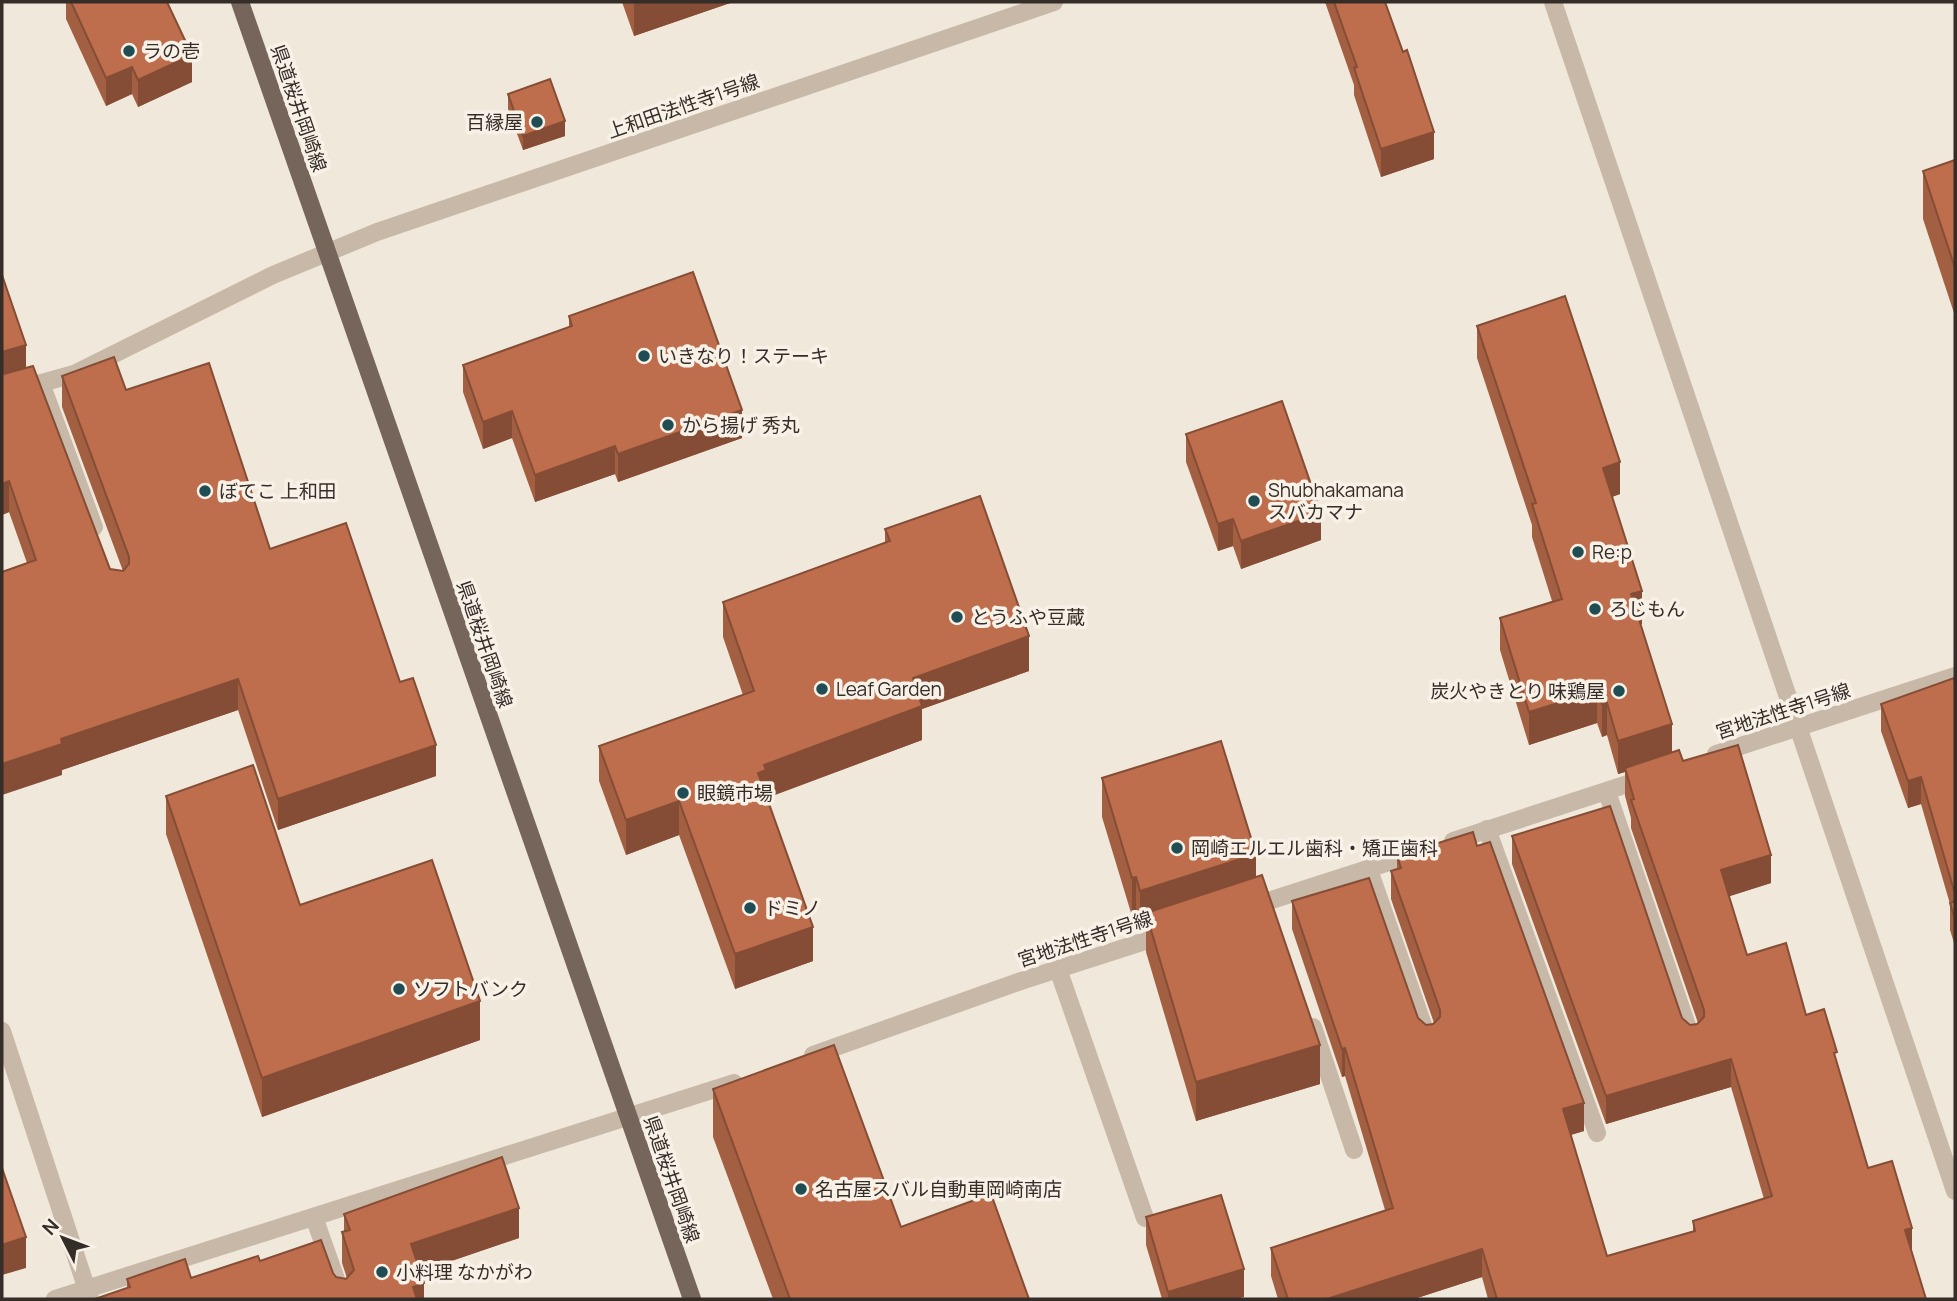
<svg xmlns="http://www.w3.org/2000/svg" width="1957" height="1301" font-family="Manrope,'Noto Sans JP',sans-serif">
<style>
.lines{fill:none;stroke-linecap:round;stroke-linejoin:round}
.minor{stroke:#c7b8a8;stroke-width:18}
.major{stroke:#76655a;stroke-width:18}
.wall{fill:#a35f41}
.shaded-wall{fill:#854d35}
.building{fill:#be6e4c;stroke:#854d35;stroke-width:2}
.poi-dot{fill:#204d53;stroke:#f8f1e7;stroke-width:2.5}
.labels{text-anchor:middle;stroke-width:7;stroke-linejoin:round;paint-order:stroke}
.poi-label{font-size:19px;fill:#352d28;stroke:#f8f1e7;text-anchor:start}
.street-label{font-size:19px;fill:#352d28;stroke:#f8f1e7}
</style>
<rect width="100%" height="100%" fill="#f0e8db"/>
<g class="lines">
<g class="minor">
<polyline points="1553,2 1955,1191"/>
<polyline points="41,383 94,527"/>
<polyline points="2,394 74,374 273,275 377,232 1054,2"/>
<polyline points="1716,754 1955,676"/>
<polyline points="1607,792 1692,1040"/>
<polyline points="1487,829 1597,1133"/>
<polyline points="1453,841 1646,778"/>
<polyline points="1369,870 1429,1042"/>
<polyline points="1250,907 1417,853"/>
<polyline points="1058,969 1145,1218"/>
<polyline points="1313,1027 1354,1150"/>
<polyline points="2,1031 90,1299"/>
<polyline points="813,1055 1021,981 1167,934"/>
<polyline points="314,1217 343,1299"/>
<polyline points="55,1299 734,1083"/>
</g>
<polyline class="major" points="240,2 692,1299"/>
</g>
<g class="wall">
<polygon points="66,2 167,2 192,82 138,107 132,94 106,106 66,19"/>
<polygon points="622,2 733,2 634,36"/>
<polygon points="1325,2 1385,2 1403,52 1434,159 1381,177 1354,95 1354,85"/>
<polygon points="508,94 565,136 523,150 508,109"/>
<polygon points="1955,160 1955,316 1923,219 1923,171"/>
<polygon points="569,316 742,438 618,482 615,474 535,502 512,438 483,449 463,392 463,365 569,327"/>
<polygon points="1477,326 1620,494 1612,497 1642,624 1641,624 1672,752 1683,761 1771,883 1729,896 1747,955 1806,1015 1837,1065 1868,1168 1912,1253 1926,1299 1488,1299 1482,1277 1414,1299 1278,1299 1271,1276 1271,1248 1385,1210 1345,1076 1342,1077 1292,929 1292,901 1426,1025 1433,1024 1434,1023 1391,899 1391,871 1397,870 1397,856 1477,846 1584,1131 1571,1135 1607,1256 1693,1231 1693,1221 1764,1199 1731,1087 1606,1124 1512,864 1512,836 1682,1018 1690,1025 1697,1024 1698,1023 1631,828 1631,818 1625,796 1625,772 1618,774 1607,735 1602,737 1597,723 1529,745 1500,650 1500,618 1552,601 1532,537 1532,525 1477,358"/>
<polygon points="26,368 110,569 123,571 62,407 62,376 126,390 270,549 400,682 436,776 278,830 238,710 62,770 62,775 27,563 9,512 2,515"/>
<polygon points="1186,434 1321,540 1241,569 1233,546 1218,551 1186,462"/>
<polygon points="885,529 1029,671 922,709 922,740 767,798 813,961 735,989 679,835 626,855 599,781 599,746 743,695 723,637 723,602 885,542"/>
<polygon points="1955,683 1955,946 1950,930 1950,904 1921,804 1908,808 1881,731 1881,704"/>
<polygon points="1102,778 1256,878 1320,1084 1196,1121 1146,952 1146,928 1140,930 1136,915 1132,916 1102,817"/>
<polygon points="166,796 300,905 480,1040 262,1117 166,834"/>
<polygon points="713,1089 901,1227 1029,1299 773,1299 713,1137"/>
<polygon points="344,1214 519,1238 420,1271 424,1299 127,1288 127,1279 191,1278 260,1261 333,1273 336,1277 346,1279 347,1278 342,1263 342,1232 344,1232"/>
<polygon points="1146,1217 1244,1297 1235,1299 1162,1299 1146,1245"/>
</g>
<g class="shaded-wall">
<polygon points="634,2 733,2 634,36"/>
<polygon points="192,55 192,82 138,107 138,80"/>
<polygon points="132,67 132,94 106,106 106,78"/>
<polygon points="565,121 565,136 523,150 523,136"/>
<polygon points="1434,132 1434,159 1381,177 1381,149"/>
<polygon points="26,345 26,376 2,383 2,352"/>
<polygon points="742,410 742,438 618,482 618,454"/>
<polygon points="512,411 512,438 483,449 483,422"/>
<polygon points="615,446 615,474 535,502 535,475"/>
<polygon points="1620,462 1620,494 1603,500 1603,468"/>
<polygon points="9,481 9,512 2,515 2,484"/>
<polygon points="1321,513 1321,540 1241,569 1241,541"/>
<polygon points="1233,519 1233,546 1218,551 1218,524"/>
<polygon points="1642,591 1642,624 1631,627 1631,594"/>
<polygon points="1029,636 1029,671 922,709 922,740 766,798 758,773 764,765 913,678"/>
<polygon points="238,679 238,710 62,770 62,775 2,795 2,764 61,739"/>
<polygon points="1597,691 1597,723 1529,745 1529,712"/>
<polygon points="1607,703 1607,735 1602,737 1602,704"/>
<polygon points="1672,724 1672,756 1625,768 1625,772 1618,774 1618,741"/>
<polygon points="436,745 436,776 278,830 278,799"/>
<polygon points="1921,777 1921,804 1908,808 1908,781"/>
<polygon points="679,801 679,835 626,855 626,820"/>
<polygon points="1256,854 1256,892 1146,913 1146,928 1140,930 1140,891"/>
<polygon points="1771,855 1771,883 1721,899 1721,870"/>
<polygon points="1136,877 1136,915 1132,916 1132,878"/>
<polygon points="813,927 813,961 735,989 735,954"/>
<polygon points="480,1001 480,1040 262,1117 262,1078"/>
<polygon points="1320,1045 1320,1084 1196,1121 1196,1082"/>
<polygon points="1345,1048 1345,1076 1342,1077 1342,1049"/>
<polygon points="1731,1059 1731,1087 1606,1124 1606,1096"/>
<polygon points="1584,1103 1584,1131 1563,1137 1563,1109"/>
<polygon points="519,1208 519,1238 411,1275 411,1244"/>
<polygon points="1912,1228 1912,1256 1905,1230"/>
<polygon points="26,1237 26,1268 2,1275 2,1245"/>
<polygon points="1482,1249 1482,1277 1414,1299 1327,1299"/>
<polygon points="1244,1269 1244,1297 1235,1299 1168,1299 1168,1292"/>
<polygon points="424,1283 424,1299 413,1299 413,1287"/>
</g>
<g class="building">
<polygon points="71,2 167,2 192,55 138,80 132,67 106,78"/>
<polygon points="1334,2 1385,2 1403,52 1407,50 1434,132 1381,149 1354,68 1357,67"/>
<polygon points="550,79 565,121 523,136 508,94"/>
<polygon points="1955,160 1955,268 1923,171"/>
<polygon points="693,272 742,410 618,454 615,446 535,475 512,411 483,422 463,365 572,326 569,316"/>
<polygon points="2,275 26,345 2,352"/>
<polygon points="1565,296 1620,462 1603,468 1642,591 1631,594 1672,724 1618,741 1607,703 1602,704 1597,691 1529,712 1500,618 1562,599 1532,504 1536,503 1477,326"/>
<polygon points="114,357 126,390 209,363 270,549 346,523 400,682 413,678 436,745 278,799 238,679 61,739 62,744 2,764 2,572 36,560 9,481 2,484 2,373 4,374 33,366 110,569 123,571 129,564 129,557 62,376"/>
<polygon points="1282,401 1321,513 1241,541 1233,519 1218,524 1186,434"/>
<polygon points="980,496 1029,636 913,678 922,706 764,765 766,770 758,773 813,927 735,954 679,801 626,820 599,746 754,691 723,602 890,541 885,529"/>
<polygon points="1954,678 1955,683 1955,894 1921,777 1908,781 1881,704"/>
<polygon points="1221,741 1256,854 1140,891 1136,877 1132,878 1102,778"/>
<polygon points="1738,745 1771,855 1721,870 1747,955 1786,943 1806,1015 1824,1009 1837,1052 1834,1053 1868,1168 1892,1161 1912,1228 1905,1230 1926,1299 1497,1299 1482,1249 1327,1299 1288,1299 1271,1248 1393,1208 1345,1048 1342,1049 1292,901 1369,878 1418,1018 1426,1025 1433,1024 1440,1017 1440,1010 1391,871 1401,868 1397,856 1473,832 1477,846 1490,842 1584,1103 1563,1109 1607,1256 1695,1231 1693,1221 1772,1196 1731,1059 1606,1096 1512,836 1610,806 1682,1018 1690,1025 1697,1024 1704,1017 1704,1010 1631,800 1634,799 1625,768 1679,750 1683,761"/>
<polygon points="253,765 300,905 432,860 480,1001 262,1078 166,796"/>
<polygon points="1262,875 1320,1045 1196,1082 1146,913"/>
<polygon points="1955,901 1955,919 1950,903"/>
<polygon points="834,1045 901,1227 991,1194 1029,1299 790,1299 713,1089"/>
<polygon points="502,1157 519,1208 411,1244 424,1283 413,1287 417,1299 95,1299 130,1287 127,1279 185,1259 191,1278 258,1256 260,1261 321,1240 333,1273 336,1277 346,1279 354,1270 342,1232 350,1230 344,1214"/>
<polygon points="2,1168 26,1237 2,1245"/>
<polygon points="1221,1195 1244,1269 1168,1292 1146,1217"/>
</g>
<g class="poi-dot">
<circle cx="129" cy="51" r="7"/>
<circle cx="537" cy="122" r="7"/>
<circle cx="644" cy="356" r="7"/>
<circle cx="668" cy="425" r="7"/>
<circle cx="205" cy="491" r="7"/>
<circle cx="1254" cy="501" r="7"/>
<circle cx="1578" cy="552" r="7"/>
<circle cx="1595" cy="609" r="7"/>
<circle cx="957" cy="617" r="7"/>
<circle cx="822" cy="689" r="7"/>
<circle cx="1619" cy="691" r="7"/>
<circle cx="683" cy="793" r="7"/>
<circle cx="1177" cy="848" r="7"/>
<circle cx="750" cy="908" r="7"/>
<circle cx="399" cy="989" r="7"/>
<circle cx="801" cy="1189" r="7"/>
<circle cx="382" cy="1272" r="7"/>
</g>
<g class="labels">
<g class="poi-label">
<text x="143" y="58">ラの壱</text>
<text x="523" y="129" text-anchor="end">百縁屋</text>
<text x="658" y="363">いきなり！ステーキ</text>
<text x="682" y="432">から揚げ 秀丸</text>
<text x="1268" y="497">Shubhakamana<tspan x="1268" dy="22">スバカマナ</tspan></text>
<text x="219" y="498">ぼてこ 上和田</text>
<text x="1592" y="559">Re:p</text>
<text x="1609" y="616">ろじもん</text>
<text x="971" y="624">とうふや豆蔵</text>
<text x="836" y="696">Leaf Garden</text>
<text x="1605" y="698" text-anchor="end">炭火やきとり 味鶏屋</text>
<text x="697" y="800">眼鏡市場</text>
<text x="1191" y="855">岡崎エルエル歯科・矯正歯科</text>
<text x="764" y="915">ドミノ</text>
<text x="413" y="996">ソフトバンク</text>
<text x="815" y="1196">名古屋スバル自動車岡崎南店</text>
<text x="396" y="1279">小料理 なかがわ</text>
</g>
<g class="street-label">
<text transform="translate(683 106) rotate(-19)" y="7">上和田法性寺1号線</text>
<text transform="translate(299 108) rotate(71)" y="7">県道桜井岡崎線</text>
<text transform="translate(485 644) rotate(71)" y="7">県道桜井岡崎線</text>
<text transform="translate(1783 711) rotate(-18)" y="7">宮地法性寺1号線</text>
<text transform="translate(1085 939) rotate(-18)" y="7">宮地法性寺1号線</text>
<text transform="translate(672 1179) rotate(71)" y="7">県道桜井岡崎線</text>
</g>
</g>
<rect width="1957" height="1301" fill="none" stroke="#352d28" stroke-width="7"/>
<g transform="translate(63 1238) rotate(312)" stroke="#f8f1e7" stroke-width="5" paint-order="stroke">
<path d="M0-5L12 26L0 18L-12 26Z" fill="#352d28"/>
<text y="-10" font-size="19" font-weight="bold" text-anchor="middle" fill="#352d28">N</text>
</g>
</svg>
